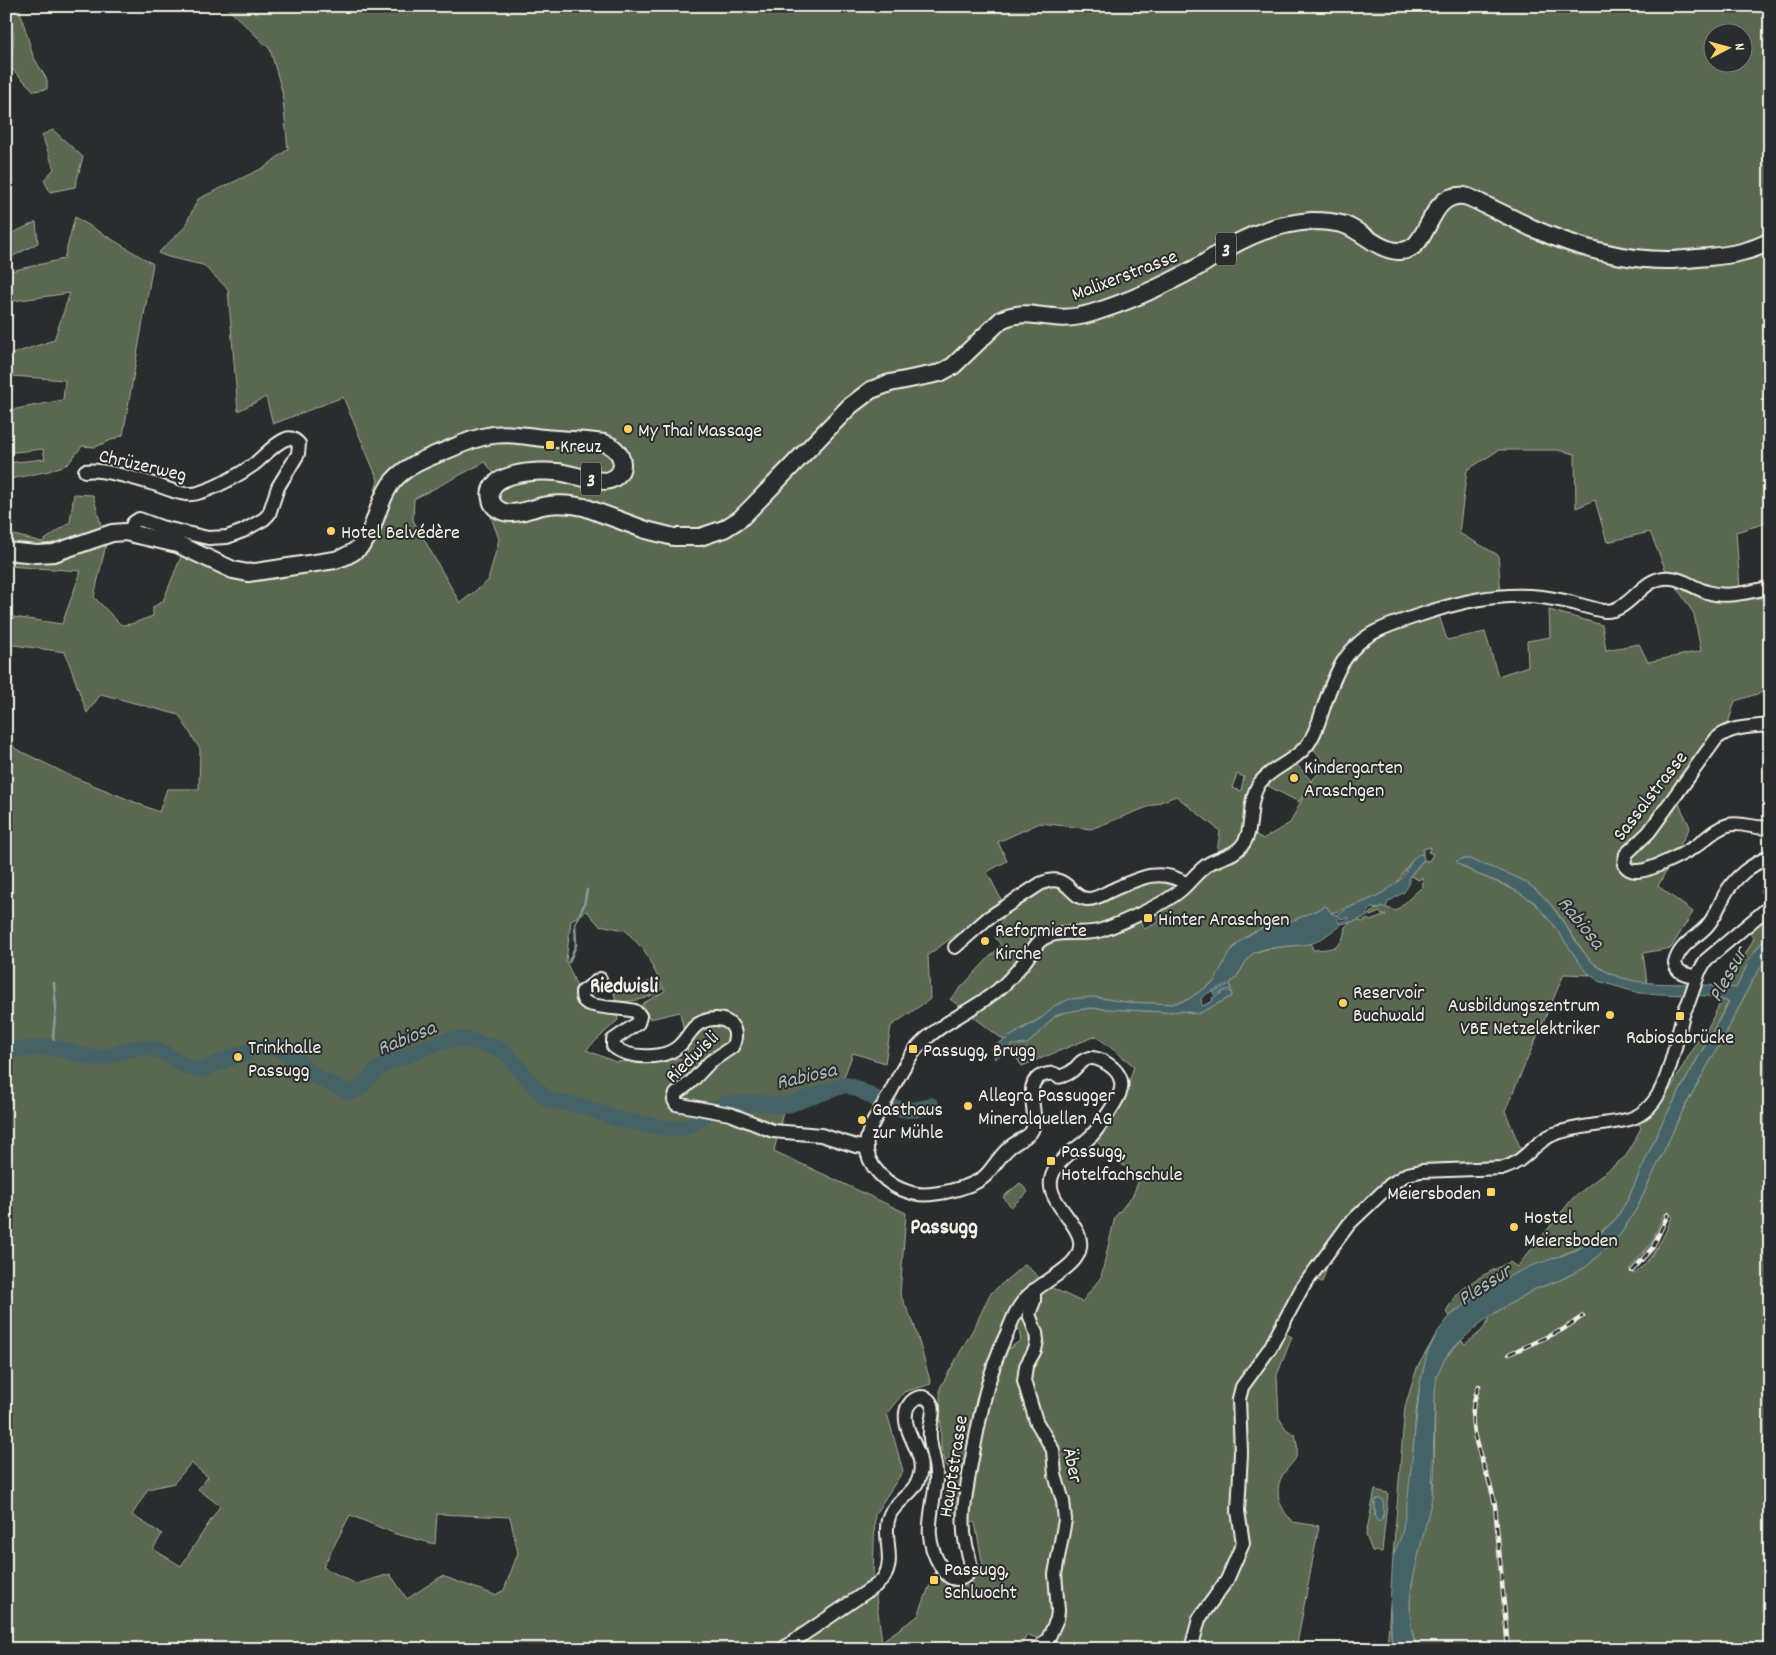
<svg xmlns="http://www.w3.org/2000/svg" width="1776" height="1655" font-family="Dekko,sans-serif">
<style>
.green{fill:#5a6851;stroke:#a7ac9c;fill-rule:evenodd}
.water{fill:#456366;stroke:#8b9c9a}
.lines{fill:none;stroke-linecap:round;stroke-linejoin:round}
.stream{stroke:#8b9c9a;stroke-width:2.5}
.river{stroke:#456366;stroke-width:16}
.minor-casing{stroke:#f4f1e8;stroke-width:16}
.major-casing{stroke:#f4f1e8;stroke-width:20}
.minor{stroke:#2a2d2e;stroke-width:12}
.major{stroke:#2a2d2e;stroke-width:16}
.rail-casing{stroke:#f4f1e8;stroke-width:4.5}
.rail{stroke:#2a2d2e;stroke-width:2.5;stroke-dasharray:8;stroke-linecap:butt}
.poi-dot{fill:#ffd166;stroke:#2a2d2e;stroke-width:2}
.labels{text-anchor:middle;stroke-width:4;stroke-linejoin:round;paint-order:stroke}
.shield{fill:#2a2d2e;stroke:#b7b6b0;stroke-width:1}
.shield-label{font-size:19px;font-weight:bold;fill:#f4f1e8}
.street-label{font-size:20px;fill:#f4f1e8;stroke:#2a2d2e}
.poi-label{font-size:20px;fill:#f4f1e8;stroke:#2a2d2e;text-anchor:start}
.water-label{font-size:21px;font-style:italic;fill:#aeb8b4;stroke:#2a2d2e}
.neighbourhood-label{font-size:21px;font-weight:bold;fill:#f4f1e8;stroke:#2a2d2e}
.quarter-label{font-size:22px;font-weight:bold;fill:#f4f1e8;stroke:#2a2d2e}
</style>
<rect width="100%" height="100%" fill="#2a2d2e"/>
<filter id="ink" filterUnits="userSpaceOnUse"><feTurbulence type="fractalNoise" baseFrequency=".02" numOctaves="2"/><feDisplacementMap in="SourceGraphic" scale="10" xChannelSelector="R" yChannelSelector="G"/><feConvolveMatrix kernelMatrix="1 2 1 2 8 2 1 2 1" color-interpolation-filters="sRGB"/></filter>
<g filter="url(#ink)">
<g class="green">
<polygon points="6,6 21,6 20,11 33,56 47,80 47,89 34,91 11,68 14,34 6,19"/>
<path d="M225,6H1770V522L1736,532L1740,587L1770,604V690L1735,701L1723,740L1679,804L1690,827L1658,886L1693,912L1671,948L1643,953L1647,983C1627,981 1608,975 1592,962C1572,940 1559,907 1535,889C1516,874 1491,869 1469,859H1462L1460,865C1484,880 1511,884 1533,902C1557,921 1569,952 1590,975L1564,974L1505,1111L1524,1157L1517,1162L1427,1170L1390,1185L1331,1255L1322,1282L1310,1277L1280,1331L1292,1337L1277,1375L1279,1418L1286,1429L1295,1435C1297,1442 1298,1448 1297,1454C1295,1462 1288,1467 1284,1473C1272,1490 1280,1509 1293,1522L1319,1526L1296,1649H1077L1027,1635L1019,1649H6V738L16,749L71,776L159,812L167,789H199L200,749L179,715L101,694L87,713L65,652L6,644V616L62,624L81,571L6,566V533L42,542L70,522L74,494L93,495L106,544L94,597L121,625L131,624L153,616V607L163,601L181,557L189,543L237,568L336,559L361,542L378,480L343,397L273,424L266,397L238,411L228,289L203,265L168,257L158,253L184,228L198,199L265,167L288,149L282,91L270,49ZM1714,32H1744V62H1714ZM1499,450H1557L1575,454L1576,508L1595,500L1607,542L1650,532L1666,571L1694,614L1701,651L1648,662L1639,644L1606,650L1602,625L1549,610L1550,637L1527,641L1528,666L1498,676L1485,632L1447,640L1437,609L1501,596L1498,555L1459,533L1467,470ZM485,462L496,476L483,495L499,539L488,581L460,603L413,520L414,499ZM1309,744L1327,765L1312,780L1290,823L1263,839L1250,831L1264,778ZM1237,774L1244,777L1241,791L1232,788ZM1176,796L1220,831L1216,860L1187,883L1150,876L1081,896L1045,882L1004,916L998,927L1001,932L995,937L1001,945L950,999L1005,1041L1026,1026L1043,1017L1058,1004L1093,997L1126,1002L1172,1004L1187,1000L1214,982L1233,948L1249,934L1263,928L1297,919L1326,906L1331,913L1345,909V908C1360,904 1375,897 1389,890C1403,881 1407,857 1423,855V849L1431,847L1428,852L1433,854L1429,861L1424,860L1410,876L1419,880L1422,877L1423,886L1396,911L1381,906L1380,909H1376L1369,914L1370,916L1380,912L1382,915H1386L1370,921L1368,919L1362,922L1358,920L1351,922L1345,927C1343,949 1333,949 1313,950L1311,944H1308C1296,946 1260,948 1252,954C1243,962 1241,976 1230,983L1232,996L1221,1002L1192,1014L1184,1011L1165,1012L1090,1008L1065,1012L1055,1016L1034,1038L1027,1044H1014L1009,1047L1022,1066L1096,1036L1134,1066L1126,1094L1094,1139L1121,1164L1128,1169L1141,1175L1133,1195L1115,1217L1101,1277L1082,1302L1048,1286L1025,1264L990,1294L976,1324L940,1388L941,1449L948,1470L944,1511L975,1523L983,1566L969,1586L947,1585L936,1569L918,1616L882,1641L873,1576L875,1514L903,1471L887,1413L904,1392L931,1384L914,1324L900,1294L906,1213L774,1151L783,1112L839,1090L853,1053L885,1063L891,1026L930,999L928,955L1002,901L987,872L1007,861L998,842L1040,823L1091,829ZM1152,907L1159,922L1144,929L1137,915ZM587,911L599,925L625,930L644,950L665,991L642,1004L650,1019L680,1012L689,1058L616,1062L586,1050L618,1020L616,1011L579,1005L577,987L566,961L571,920ZM1017,1323L1021,1340L1003,1353ZM191,1463L208,1477L198,1489L220,1506L181,1566L153,1549L162,1534L132,1515L148,1489L174,1483ZM437,1514L510,1517L518,1553L504,1590L495,1595L442,1576L407,1599L390,1574L356,1584L323,1567L350,1515L396,1534L435,1544Z"/>
<polygon points="53,130 83,157 75,187 50,192 44,180 54,169 42,135"/>
<polygon points="75,217 153,264 123,435 95,447 82,446 68,464 49,471 6,480 6,463 45,459 43,449 6,453 6,411 63,400 65,380 12,376 6,362 6,356 54,340 70,293 6,302 6,272 64,259"/>
<polygon points="36,222 38,243 6,260 6,236"/>
<polygon points="1297,765 1311,780 1299,802 1268,786 1274,779"/>
<polygon points="1770,882 1770,904 1760,891"/>
<polygon points="1770,906 1770,931 1751,957 1736,988 1728,987 1754,938 1744,927"/>
<path d="M1770,954V1649H1418C1394,1598 1431,1531 1434,1477C1435,1456 1434,1434 1435,1413C1435,1400 1434,1387 1437,1375C1441,1361 1451,1351 1461,1341L1465,1344C1475,1337 1487,1328 1490,1316L1535,1289L1560,1280L1586,1267L1620,1235L1637,1208L1683,1110L1727,1031L1753,979ZM1664,1214L1672,1216C1664,1239 1653,1257 1635,1274L1629,1269L1651,1244Z"/>
<path d="M657,979L662,989C648,1000 634,1001 616,1002L614,993Z"/>
<path d="M1722,999L1729,1001L1662,1123L1628,1199L1616,1219L1584,1246L1501,1280L1467,1302L1450,1316L1446,1312C1458,1285 1485,1274 1510,1262L1517,1267L1573,1198L1626,1156L1641,1128L1636,1117L1662,1087L1670,1090L1699,1037L1703,1038Z"/>
<polygon points="1020,1183 1028,1192 1011,1207 1003,1197"/>
<path d="M1437,1333C1414,1377 1416,1427 1411,1475C1409,1495 1407,1519 1401,1539C1399,1545 1395,1550 1393,1556L1405,1407L1417,1368Z"/>
<path d="M1375,1490L1388,1493L1382,1552L1372,1551L1366,1535ZM1376,1499L1383,1501V1518L1375,1516V1503Z"/>
<polygon points="1390,1606 1392,1649 1387,1649"/>
</g>
<g class="water">
<path d="M1420,854L1423,855L1424,859L1409,877V885L1404,892L1388,902L1386,908L1381,906L1380,909L1371,908L1367,913L1368,916L1356,921L1341,924L1340,922L1347,920L1349,917L1340,919L1338,913L1345,911V908C1365,903 1386,893 1401,879C1409,871 1409,858 1420,854Z"/>
<path d="M1462,859H1469C1491,869 1516,873 1535,889C1559,908 1571,940 1592,962C1622,987 1660,983 1697,984C1710,985 1723,987 1736,988L1751,957L1770,931V954L1753,979L1727,1031L1683,1110L1637,1208L1620,1235L1586,1267L1560,1280L1535,1289L1498,1311L1478,1325L1451,1350L1444,1360L1437,1375L1435,1392L1432,1498L1412,1583C1409,1605 1408,1628 1418,1649H1392L1390,1606L1393,1556L1402,1534L1408,1497L1420,1384L1427,1354L1437,1333L1450,1316L1484,1291L1501,1280L1531,1266L1575,1251L1593,1240L1616,1219L1628,1199L1662,1123L1729,1002L1708,996L1639,993L1598,981L1584,969L1552,923L1534,902L1508,886L1477,874L1457,863V861Z"/>
<path d="M1326,906L1332,914H1336L1340,926C1331,931 1319,943 1309,944C1297,946 1264,947 1255,952C1244,959 1241,975 1230,983L1231,989L1225,990L1214,995L1213,992L1228,985L1227,984L1208,993L1201,998L1202,1006L1213,1001L1212,998L1225,991H1231L1232,996L1198,1014L1184,1011L1165,1012L1090,1008L1061,1013L1055,1016L1034,1038L1027,1044L1012,1045L995,1059L991,1048L1043,1017L1054,1006L1070,999L1093,997L1126,1002L1172,1004L1187,1000L1214,982L1229,953L1244,938L1258,930L1297,919Z"/>
<path d="M1379,1498L1382,1499C1385,1504 1384,1518 1379,1522L1376,1520L1375,1510V1501Z"/>
</g>
<g class="lines">
<g class="stream">
<polyline points="569,962 576,945 575,924 584,905 587,890"/>
<polyline points="54,983 56,1008 53,1036 55,1048"/>
</g>
<path class="river" d="M6,1050C23,1051 40,1046 56,1048C70,1050 82,1058 97,1058C115,1057 131,1045 149,1048C169,1050 181,1070 201,1070L256,1048H276L286,1052L318,1078L349,1092L359,1089L379,1068L386,1064L432,1045L449,1040L463,1039L497,1048L505,1052L533,1085L545,1097L553,1101L585,1107L616,1119L673,1129L686,1127L724,1104L754,1103L788,1105L845,1085C855,1086 862,1092 871,1096C890,1107 909,1116 931,1105"/>
<defs>
<g id="minor">
<path d="M85,471C102,468 140,480 157,485C171,490 187,498 201,492C217,487 239,475 253,465C263,458 273,444 286,439C292,437 295,440 299,444L298,454L278,487L269,514L264,519L243,531L227,537L208,538L161,527L139,519L133,523L130,533"/>
<path d="M1770,725C1751,727 1731,726 1716,739L1649,832L1626,854L1624,864C1627,869 1630,871 1636,871C1649,872 1685,853 1696,846C1706,839 1716,828 1728,825C1742,821 1755,830 1770,827"/>
<path d="M955,947L988,918L1040,884C1069,870 1069,899 1088,899C1096,899 1104,894 1110,891C1137,879 1160,866 1187,884"/>
<path d="M1697,977C1687,974 1677,974 1675,963C1679,945 1696,938 1707,926C1715,917 1719,906 1724,896C1735,876 1750,866 1770,856"/>
<path d="M600,979L582,992C582,997 582,1000 587,1003C595,1008 624,1008 635,1011L640,1016L638,1023L613,1040V1046C628,1060 667,1060 681,1044C689,1036 692,1026 702,1022C722,1013 743,1025 732,1047L710,1062L691,1082L676,1094L674,1100L676,1104L730,1114L773,1131L821,1135L856,1146L867,1147"/>
<polyline points="1034,1290 1034,1301 1029,1314 1036,1333 1037,1341 1035,1350 1026,1366 1024,1381 1036,1421 1053,1450 1055,1475 1063,1501 1065,1520 1055,1574 1058,1611 1057,1619 1048,1639 1037,1649"/>
<path d="M782,1649L875,1586C878,1583 882,1581 884,1577C896,1559 881,1534 890,1514C898,1499 917,1492 920,1474C925,1452 903,1434 906,1413C907,1400 925,1389 932,1405C935,1411 930,1423 930,1430C928,1447 938,1463 936,1480C933,1513 921,1535 941,1567C946,1574 951,1582 962,1578C965,1577 969,1573 970,1570C972,1564 967,1550 966,1545C960,1519 966,1494 970,1469C979,1421 986,1377 1007,1333C1012,1321 1016,1309 1025,1299C1038,1284 1064,1274 1075,1259C1099,1226 1032,1203 1056,1168C1065,1153 1083,1146 1094,1133C1098,1128 1105,1118 1109,1112C1119,1097 1129,1083 1113,1068C1107,1063 1097,1057 1090,1058C1079,1060 1078,1068 1069,1073C1048,1083 1065,1069 1044,1075C1019,1082 1042,1116 1031,1132C1029,1136 1013,1144 1010,1147C1000,1155 994,1167 985,1176C972,1188 929,1198 912,1193C888,1187 863,1165 867,1139C870,1123 883,1107 890,1093C898,1078 905,1062 916,1049C938,1023 973,1011 999,989C1009,981 1017,971 1025,961C1028,957 1036,944 1040,941C1057,927 1083,937 1102,930C1122,923 1167,903 1182,889C1192,880 1198,870 1210,863C1213,861 1230,855 1233,853C1259,838 1244,807 1259,784C1271,767 1295,762 1308,744C1316,733 1319,721 1323,709C1334,675 1346,644 1381,629C1392,624 1405,620 1417,616C1458,602 1498,592 1542,597C1555,599 1568,601 1580,605C1585,606 1600,611 1605,611C1633,611 1641,575 1671,578C1684,579 1694,588 1707,592C1727,599 1749,591 1770,588"/>
<path d="M1191,1649L1199,1619L1227,1580L1243,1543L1238,1511L1241,1453L1239,1399L1242,1387L1270,1348L1302,1288L1349,1224L1390,1185L1407,1174L1421,1171L1504,1168C1525,1162 1535,1141 1554,1134C1577,1126 1602,1125 1626,1120C1669,1111 1673,1046 1684,1012L1689,1001L1699,972L1706,960L1770,906"/>
</g>
<path id="major" d="M6,551L37,554L54,553L112,533L125,532L177,544L233,570L248,573L335,560C379,548 369,517 390,485C401,469 420,461 437,454C453,448 470,439 487,436C506,432 524,436 544,438C564,440 584,440 604,443C625,449 630,476 606,481C589,481 573,474 557,472C540,470 484,472 491,499C492,506 498,510 504,512C518,516 535,506 549,505C561,503 572,505 584,507L646,530L674,537H700L724,529L740,519L752,507L850,406L871,390L890,383L940,373L953,366L1001,320C1019,310 1035,316 1054,317C1068,319 1079,317 1092,313C1128,302 1163,286 1196,268C1207,262 1217,254 1228,248C1253,233 1283,223 1312,221C1322,221 1335,222 1345,225C1363,232 1378,250 1398,251C1432,253 1425,192 1464,196C1470,197 1477,201 1483,204C1500,212 1516,220 1532,228C1573,246 1622,260 1667,260C1681,260 1695,258 1709,257C1730,255 1751,252 1770,241"/>
</defs>
<use href="#minor" class="minor-casing"/>
<use href="#major" class="major-casing"/>
<use href="#minor" class="minor"/>
<use href="#major" class="major"/>
<defs>
<g id="rail">
<polyline points="1632,1271 1653,1247 1668,1214"/>
<polyline points="1509,1354 1562,1330 1583,1316"/>
<path d="M1479,1386C1460,1430 1488,1463 1495,1505L1508,1649"/>
</g>
</defs>
<use href="#rail" class="rail-casing"/>
<use href="#rail" class="rail"/>
</g>
</g>
<g class="poi-dot">
<circle cx="628" cy="429" r="5"/>
<rect x="545" y="440" width="10" height="10" rx="2.5"/>
<circle cx="331" cy="531" r="5"/>
<circle cx="1294" cy="778" r="5"/>
<rect x="1143" y="913" width="10" height="10" rx="2.5"/>
<circle cx="985" cy="941" r="5"/>
<circle cx="1343" cy="1003" r="5"/>
<circle cx="1610" cy="1015" r="5"/>
<rect x="1675" y="1011" width="10" height="10" rx="2.5"/>
<rect x="908" y="1044" width="10" height="10" rx="2.5"/>
<circle cx="238" cy="1057" r="5"/>
<circle cx="968" cy="1106" r="5"/>
<circle cx="862" cy="1120" r="5"/>
<rect x="1046" y="1156" width="10" height="10" rx="2.5"/>
<rect x="1486" y="1187" width="10" height="10" rx="2.5"/>
<circle cx="1514" cy="1227" r="5"/>
<rect x="929" y="1575" width="10" height="10" rx="2.5"/>
</g>
<g class="labels">
<g class="shield">
<rect x="1216" y="232.5" width="20" height="33" rx="4"/>
<rect x="581" y="462.5" width="20" height="33" rx="4"/>
</g>
<g class="shield-label">
<text x="1226" y="256">3</text>
<text x="591" y="486">3</text>
</g>
<g class="street-label">
<text transform="translate(1124 274) rotate(-21)" y="7">Malixerstrasse</text>
<text transform="translate(143 464) rotate(13)" y="7">Chrüzerweg</text>
<text transform="translate(1649 795) rotate(-52)" y="7">Sassalstrasse</text>
<text transform="translate(691 1056) rotate(-44)" y="7">Riedwisli</text>
<text transform="translate(1074 1465) rotate(78)" y="7">Äber</text>
<text transform="translate(952 1466) rotate(-81)" y="7">Hauptstrasse</text>
</g>
<g class="poi-label">
<text x="638" y="436">My Thai Massage</text>
<text x="560" y="452">Kreuz</text>
<text x="341" y="538">Hotel Belvédère</text>
<text x="1304" y="773">Kindergarten<tspan x="1304" dy="23">Araschgen</tspan></text>
<text x="1158" y="925">Hinter Araschgen</text>
<text x="995" y="936">Reformierte<tspan x="995" dy="23">Kirche</tspan></text>
<text x="1353" y="998">Reservoir<tspan x="1353" dy="23">Buchwald</tspan></text>
<text x="1600" y="1011" text-anchor="end">Ausbildungszentrum<tspan x="1600" dy="23">VBE Netzelektriker</tspan></text>
<text x="1680" y="1043" text-anchor="middle">Rabiosabrücke</text>
<text x="248" y="1053">Trinkhalle<tspan x="248" dy="23">Passugg</tspan></text>
<text x="923" y="1056">Passugg, Brugg</text>
<text x="978" y="1101">Allegra Passugger<tspan x="978" dy="23">Mineralquellen AG</tspan></text>
<text x="872" y="1115">Gasthaus<tspan x="872" dy="23">zur Mühle</tspan></text>
<text x="1061" y="1157">Passugg,<tspan x="1061" dy="23">Hotelfachschule</tspan></text>
<text x="1481" y="1199" text-anchor="end">Meiersboden</text>
<text x="1524" y="1223">Hostel<tspan x="1524" dy="23">Meiersboden</tspan></text>
<text x="944" y="1575">Passugg,<tspan x="944" dy="23">Schluocht</tspan></text>
</g>
<g class="water-label">
<text transform="translate(1582 922) rotate(51)" y="7">Rabiosa</text>
<text transform="translate(1727 974) rotate(-61)" y="7">Plessur</text>
<text transform="translate(406 1037) rotate(-22)" y="7">Rabiosa</text>
<text transform="translate(806 1075) rotate(-13)" y="7">Rabiosa</text>
<text transform="translate(1484 1284) rotate(-33)" y="7">Plessur</text>
</g>
<g class="neighbourhood-label">
<text x="624" y="992">Riedwisli</text>
</g>
<g class="quarter-label">
<text x="944" y="1233">Passugg</text>
</g>
</g>
<rect width="1776" height="1655" fill="none" stroke="#2a2d2e" stroke-width="25"/>
<rect x="12" y="12" width="1751" height="1630" fill="none" stroke="#f4f1e8" stroke-width="2" filter="url(#ink)"/>
<g transform="translate(1728 48) rotate(84)"><circle r="24" fill="#2a2d2e" stroke="#7b7b78"/>
<path d="M0-4L9 19L0 12L-9 19Z" fill="#ffd166"/>
<text y="-8" font-size="14" font-weight="bold" text-anchor="middle" fill="#f4f1e8">N</text>
</g>
</svg>
